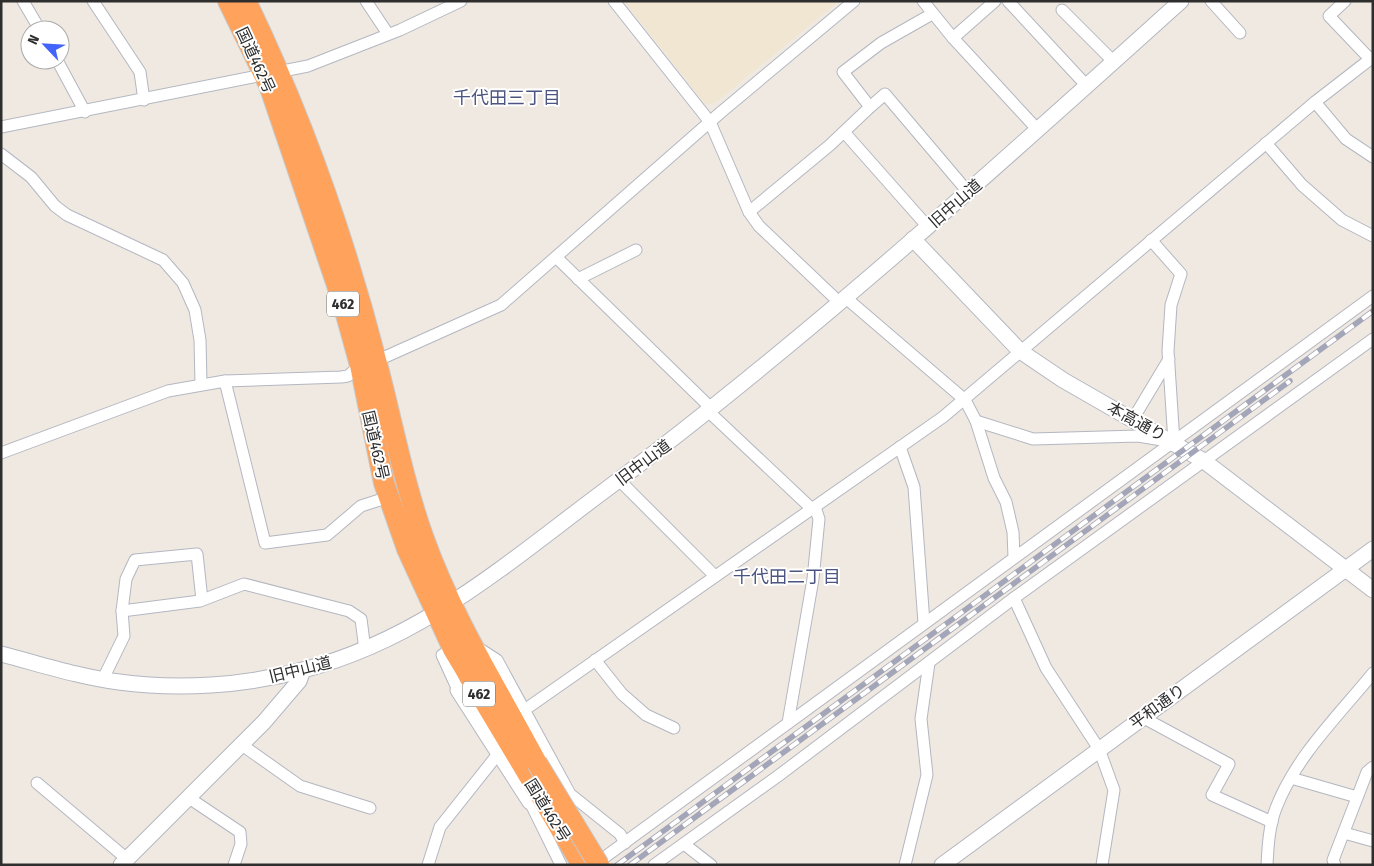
<svg xmlns="http://www.w3.org/2000/svg" width="1374" height="866" font-family="'Fira Sans Condensed','Noto Sans JP',sans-serif">
<style>
.education{fill:#f0e6d1}
.lines{fill:none;stroke-linecap:round;stroke-linejoin:round}
.street-casing{stroke:#b4b7c1;stroke-width:13}
.secondary-casing{stroke:#b4b7c1;stroke-width:17}
.highway-casing{stroke:#c9c9c9;stroke-width:22}
.street{stroke:#fff;stroke-width:11}
.secondary{stroke:#fff;stroke-width:15}
.highway{stroke:#ffa35c;stroke-width:20}
.rail-casing{stroke:#a3a6b8;stroke-width:5.5}
.rail{stroke:#fff;stroke-width:4;stroke-dasharray:11;stroke-linecap:butt}
.highway-bridge-casing{stroke:#c9c9c9;stroke-width:22;stroke-linecap:butt}
.highway-bridge{stroke:#ffa35c;stroke-width:20}
.labels{text-anchor:middle;stroke-width:4;stroke-linejoin:round;paint-order:stroke}
.shield{fill:#fff;stroke:#6d6d6d;stroke-width:1}
.shield-label{font-size:15px;font-weight:bold;fill:#2e2e2e}
.street-label{font-size:16px;fill:#2e2e2e;stroke:#fff}
.neighbourhood-label{font-size:18px;fill:#4d5680;stroke:#fff}
</style>
<rect width="100%" height="100%" fill="#efe9e1"/>
<polygon class="education" points="624,1 839,1 716,102 706,105"/>
<g class="lines">
<defs>
<g id="street">
<polyline points="23,1 40,30"/>
<polyline points="93,1 140,72 144,100"/>
<polyline points="366,1 388,34"/>
<polyline points="614,1 710,122 749,212 759,226 840,303"/>
<polyline points="923,1 953,38 1037,129"/>
<polyline points="1008,1 1086,85"/>
<polyline points="1211,1 1240,33"/>
<polyline points="1345,1 1329,16 1370,59"/>
<polyline points="1062,10 1113,61"/>
<polyline points="953,38 995,1"/>
<polyline points="57,60 85,112"/>
<polyline points="1315,102 1346,139 1373,157"/>
<polyline points="870,107 885,94 968,192"/>
<polyline points="1,127 308,66 400,30 461,1"/>
<polyline points="844,132 928,227"/>
<polyline points="1266,143 1302,185 1342,220 1373,236"/>
<polyline points="1,154 31,177 55,206 67,215 163,260 183,283 195,310 200,340 201,384"/>
<polyline points="749,212 830,145 870,107 843,72 881,43 932,14"/>
<polyline points="1151,240 1181,274 1171,305 1168,351 1174,442"/>
<polyline points="557,258 712,409"/>
<polyline points="578,279 636,250"/>
<polyline points="846,298 965,400 976,421 994,478 1006,502 1013,532 1014,557"/>
<polyline points="376,361 501,305 720,113 854,1"/>
<polyline points="225,381 265,543 327,535 361,506 389,497"/>
<polyline points="709,412 811,508"/>
<polyline points="1133,419 1169,359"/>
<polyline points="976,421 1033,439 1138,436 1162,440"/>
<polyline points="900,447 914,487 924,623"/>
<polyline points="1,453 168,391 225,381 341,377 348,376 360,365"/>
<polyline points="619,480 715,576"/>
<polyline points="1014,598 1046,668 1099,749 1114,790 1102,865"/>
<polyline points="122,611 126,579 135,560 197,554 202,600"/>
<polyline points="477,647 497,660 570,794 620,834 625,843"/>
<polyline points="453,649 442,655 458,690"/>
<polyline points="595,660 622,694 646,715 674,728"/>
<polyline points="103,679 124,636 122,611 200,601 244,584 349,611 361,619 365,650"/>
<polyline points="523,711 943,417 1315,102 1373,57"/>
<polyline points="1142,717 1229,764 1212,795 1272,822"/>
<polyline points="788,723 813,579 819,519 815,507"/>
<polyline points="242,745 300,786 370,808"/>
<polyline points="1291,778 1357,797"/>
<polyline points="37,783 127,859"/>
<polyline points="189,798 240,832 241,844 234,865"/>
<polyline points="530,802 561,865"/>
<polyline points="1344,833 1373,841"/>
<polyline points="684,844 711,865"/>
<polyline points="428,865 440,827 498,754"/>
<polyline points="594,865 1373,296"/>
<polyline points="654,865 778,776 1014,598 1373,339"/>
<polyline points="905,865 927,775 921,719 929,663"/>
<path d="M1267,865C1268,846 1269,826 1276,808C1296,756 1339,715 1373,673"/>
<polyline points="1335,865 1333,860 1367,772 1373,767"/>
</g>
<g id="secondary">
<polyline points="913,239 1020,351 1063,380 1204,461 1373,590"/>
<path d="M1,654C40,664 79,677 119,682C178,690 245,686 303,670C420,640 505,565 600,494C804,342 992,171 1181,1"/>
<polyline points="458,690 530,802"/>
<polyline points="121,865 264,722 299,681 303,670"/>
<polyline points="942,865 1373,549"/>
</g>
<g id="highway">
<polyline points="228,1 269,85 342,300 360,365 384,483 407,549 453,649 582,865"/>
<path d="M246,1C302,117 344,236 376,360C392,420 403,481 424,539C452,617 498,690 537,763"/>
</g>
</defs>
<use href="#street" class="street-casing"/>
<use href="#secondary" class="secondary-casing"/>
<use href="#highway" class="highway-casing"/>
<use href="#street" class="street"/>
<use href="#secondary" class="secondary"/>
<use href="#highway" class="highway"/>
<defs>
<g id="rail">
<polyline points="617,865 1373,311"/>
<polyline points="630,865 1290,381"/>
</g>
</defs>
<use href="#rail" class="rail-casing"/>
<use href="#rail" class="rail"/>
<defs>
<polyline id="highway-bridge" points="537,763 599,865"/>
</defs>
<use href="#highway-bridge" class="highway-bridge-casing"/>
<use href="#highway-bridge" class="highway-bridge"/>
</g>
<g class="labels">
<g class="shield">
<rect x="327" y="291.5" width="32" height="25" rx="4"/>
<rect x="463" y="681.5" width="32" height="25" rx="4"/>
</g>
<g class="shield-label">
<text x="343" y="309">462</text>
<text x="479" y="699">462</text>
</g>
<g class="street-label">
<text transform="translate(256 60) rotate(65)" y="6">国道462号</text>
<text transform="translate(955 203) rotate(-41)" y="6">旧中山道</text>
<text transform="translate(1137 421) rotate(29)" y="6">本高通り</text>
<text transform="translate(376 445) rotate(77)" y="6">国道462号</text>
<text transform="translate(643 462) rotate(-37)" y="6">旧中山道</text>
<text transform="translate(300 669) rotate(-14)" y="6">旧中山道</text>
<text transform="translate(1157 706) rotate(-36)" y="6">平和通り</text>
<text transform="translate(548 810) rotate(58)" y="6">国道462号</text>
</g>
<g class="neighbourhood-label">
<text x="507" y="104">千代田三丁目</text>
<text x="787" y="583">千代田二丁目</text>
</g>
</g>
<rect width="1374" height="866" fill="none" stroke="#2e2e2e" stroke-width="5"/>
<g transform="translate(45 45) rotate(295)"><circle r="24" fill="#ffffff" stroke="#ababab"/>
<path d="M0-4L9 19L0 12L-9 19Z" fill="#4264fb"/>
<text y="-8" font-size="14" font-weight="bold" text-anchor="middle" fill="#2e2e2e">N</text>
</g>
</svg>
